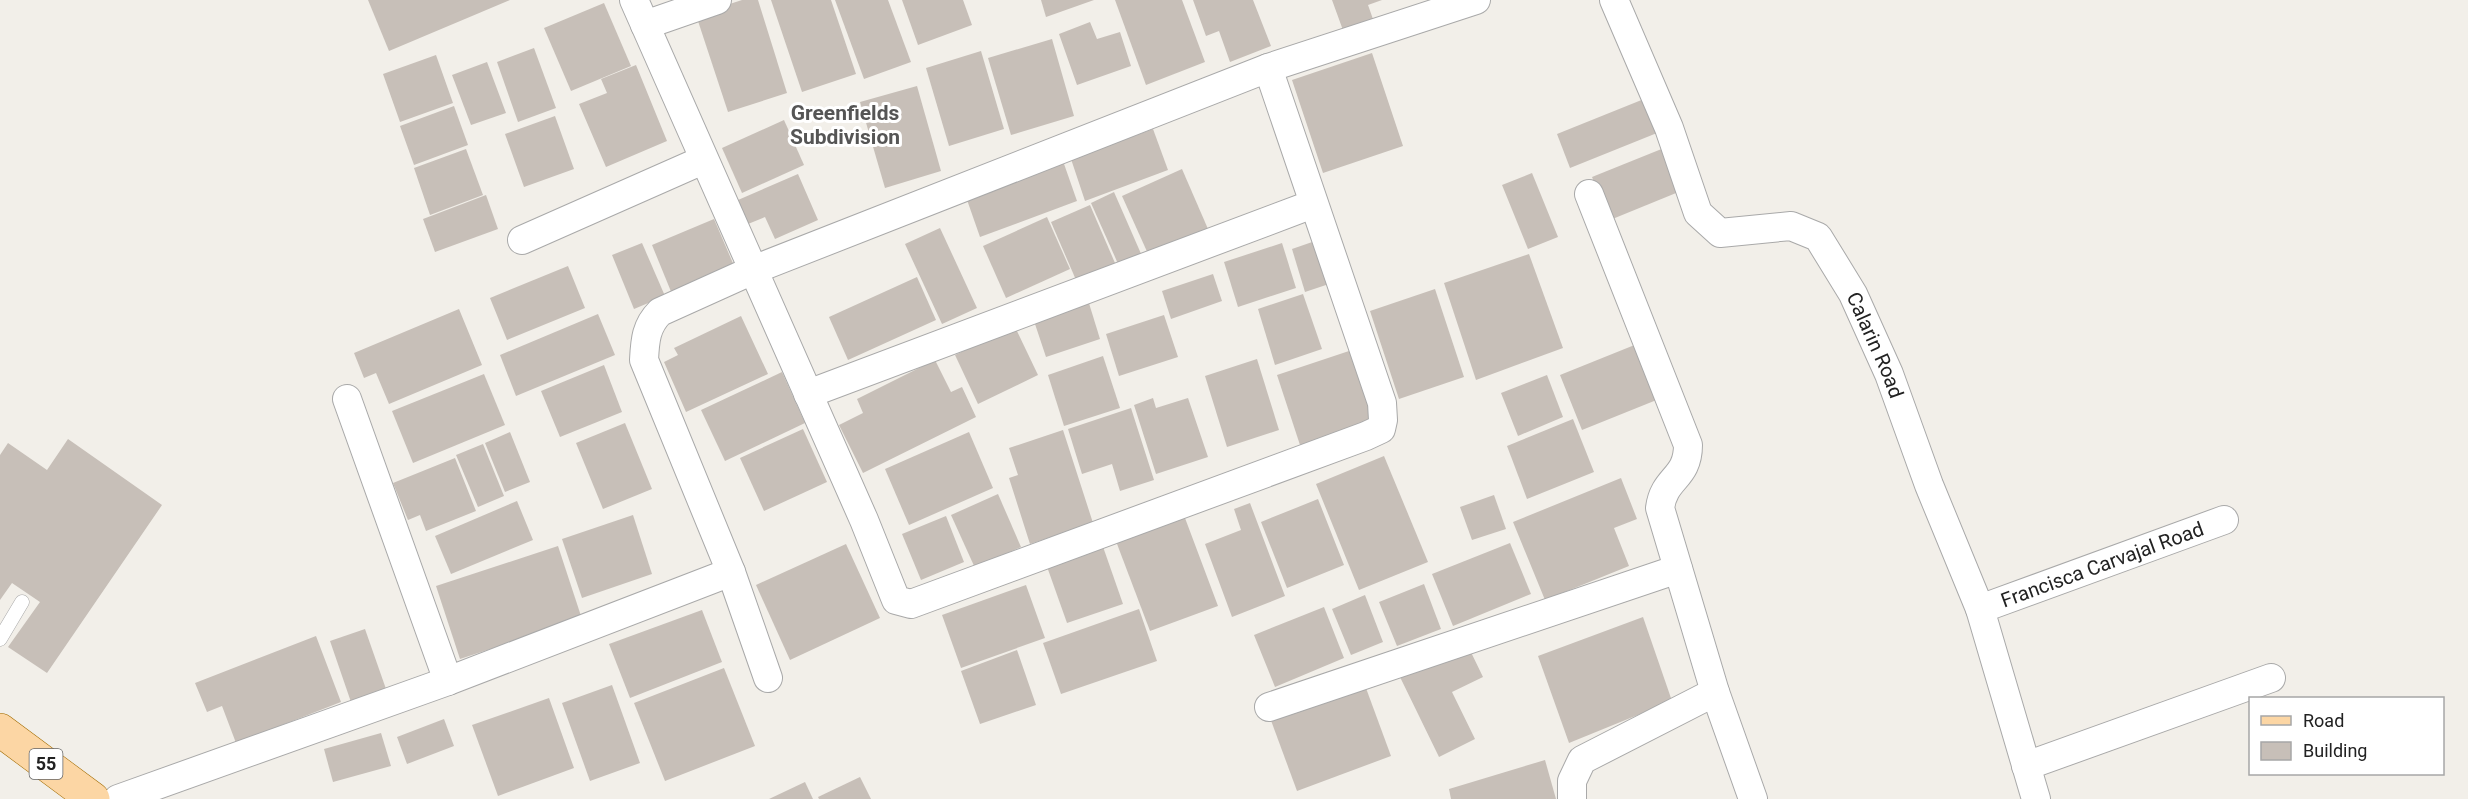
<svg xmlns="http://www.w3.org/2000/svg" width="2468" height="799" font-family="Roboto,sans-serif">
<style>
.building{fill:#c7bfb8}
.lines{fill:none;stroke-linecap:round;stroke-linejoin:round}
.lane-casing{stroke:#a9a9a9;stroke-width:15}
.street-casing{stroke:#a9a9a9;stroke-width:30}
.primary-casing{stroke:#a06b00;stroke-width:34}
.lane{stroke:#fff;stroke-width:14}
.street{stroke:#fff;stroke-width:28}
.primary{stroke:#fcd6a4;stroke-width:33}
.labels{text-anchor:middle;stroke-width:6;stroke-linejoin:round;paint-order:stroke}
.shield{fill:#fff;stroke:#646464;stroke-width:1.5}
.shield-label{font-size:18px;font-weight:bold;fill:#222}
.street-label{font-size:20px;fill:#222;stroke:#fff}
.neighbourhood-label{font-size:21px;font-weight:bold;fill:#555;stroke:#fff}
</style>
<rect width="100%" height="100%" fill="#f2efe9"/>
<g class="building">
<polygon points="368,0 510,0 389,51"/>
<polygon points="742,0 758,0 787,93 728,112 696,15"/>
<polygon points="771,0 831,0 856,74 802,92"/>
<polygon points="835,0 888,0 911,62 864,79"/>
<polygon points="902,0 963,0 972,25 918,45"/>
<polygon points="1041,0 1094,0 1046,17"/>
<polygon points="1115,0 1182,0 1205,62 1146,85"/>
<polygon points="1193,0 1253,0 1271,46 1230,62 1219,31 1206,36"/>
<polygon points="1332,0 1382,0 1368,5 1374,22 1344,33"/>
<polygon points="604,3 631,66 571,91 544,28"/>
<polygon points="1090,22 1097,39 1120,32 1131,66 1077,85 1059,34"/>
<polygon points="1052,39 1074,116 1011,135 988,58"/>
<polygon points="534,48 556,108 518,122 497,62"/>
<polygon points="981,51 1004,129 949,146 926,68"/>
<polygon points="1372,53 1403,146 1323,173 1292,80"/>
<polygon points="436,55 453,103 400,122 383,74"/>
<polygon points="487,62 506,113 471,125 452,75"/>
<polygon points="636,65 667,141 606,167 579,104 607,93 601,79"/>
<polygon points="917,86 941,171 885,188 860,102"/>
<polygon points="1644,99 1657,133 1570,168 1557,134"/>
<polygon points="454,106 468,145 414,165 400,126"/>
<polygon points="555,116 574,169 524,187 505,134"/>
<polygon points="784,120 804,165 742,193 722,148"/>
<polygon points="1153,129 1168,170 1085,201 1071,159"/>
<polygon points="1664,148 1681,191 1610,220 1592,177"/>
<polygon points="466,149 483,195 430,215 414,168"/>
<polygon points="1063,161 1077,201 980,237 966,197"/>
<polygon points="1182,169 1208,229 1149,256 1122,196"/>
<polygon points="1532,173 1558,237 1528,249 1502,185"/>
<polygon points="798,174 818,220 775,239 765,217 748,224 738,200"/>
<polygon points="1114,192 1142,256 1119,266 1091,203"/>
<polygon points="486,195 498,229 435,252 423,219"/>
<polygon points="1090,205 1115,263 1076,280 1051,222"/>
<polygon points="1047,217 1070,269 1006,298 983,246"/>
<polygon points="714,219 735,268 672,294 652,245"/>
<polygon points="940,228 977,308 942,324 905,244"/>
<polygon points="1318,240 1332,283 1305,292 1292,249"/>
<polygon points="642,243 665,296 634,309 612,255"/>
<polygon points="1282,243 1296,288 1238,307 1224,262"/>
<polygon points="1529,254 1563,348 1476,380 1444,283"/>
<polygon points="568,266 585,308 507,340 490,298"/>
<polygon points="1213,274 1222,301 1171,319 1162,291"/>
<polygon points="917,277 936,320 848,360 829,317"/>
<polygon points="1435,289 1464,377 1399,399 1370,311"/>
<polygon points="1303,294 1322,349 1275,365 1258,309"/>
<polygon points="1088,300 1100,339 1046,357 1033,318"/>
<polygon points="459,309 482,365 389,404 376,373 364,378 354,353"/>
<polygon points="598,314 615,355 516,396 500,355"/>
<polygon points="1164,315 1178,357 1119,376 1106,334"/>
<polygon points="741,316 768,374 686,412 664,362 678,355 674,348"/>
<polygon points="1015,327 1038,375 978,404 955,355"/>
<polygon points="1637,344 1659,399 1582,430 1560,375"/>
<polygon points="1352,350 1375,420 1300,445 1277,375"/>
<polygon points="1103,356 1120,408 1064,426 1048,375"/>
<polygon points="1257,359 1279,430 1227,447 1205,376"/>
<polygon points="935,360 951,392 962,387 976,417 863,473 839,425 863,413 857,399"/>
<polygon points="604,365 622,412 560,437 541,391"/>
<polygon points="782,372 805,423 725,461 701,410"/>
<polygon points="484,374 505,425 413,463 392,411"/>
<polygon points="1547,375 1563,417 1518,436 1501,393"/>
<polygon points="1153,398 1156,408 1188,398 1208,457 1156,474 1134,405"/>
<polygon points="1131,408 1154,480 1120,491 1112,464 1082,474 1068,429"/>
<polygon points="1573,419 1594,472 1527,499 1507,446"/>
<polygon points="625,423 652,489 603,509 576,443"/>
<polygon points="803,429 827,482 764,511 740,458"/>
<polygon points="1063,430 1093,523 1030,544 1009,478 1018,475 1009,448"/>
<polygon points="510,432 530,482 505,492 485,443"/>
<polygon points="969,432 993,488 909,525 885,469"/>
<polygon points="68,439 162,505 47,673 8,647 40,602 12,583 0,600 0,455 8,443 47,470"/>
<polygon points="483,444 504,496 478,507 456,455"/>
<polygon points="1384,456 1428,562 1359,590 1316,484"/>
<polygon points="455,458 476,511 426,531 420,515 408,520 393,483"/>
<polygon points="1621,478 1637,519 1614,528 1629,566 1545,600 1513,522"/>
<polygon points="998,494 1021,547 975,568 951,515"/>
<polygon points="1494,495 1506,529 1472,540 1460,507"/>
<polygon points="1318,499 1344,565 1287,588 1261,522"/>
<polygon points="517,501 533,540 451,574 435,536"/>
<polygon points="1250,503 1285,596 1232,617 1205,544 1241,530 1234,509"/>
<polygon points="1182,510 1218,606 1150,631 1114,536"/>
<polygon points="633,515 652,574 582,598 562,539"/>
<polygon points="946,516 964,562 921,580 902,534"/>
<polygon points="1101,541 1123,604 1067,623 1045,561"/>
<polygon points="1510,543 1531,594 1453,626 1432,574"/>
<polygon points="846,544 880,618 790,660 756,585"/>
<polygon points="558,546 582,619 460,659 436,586"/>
<polygon points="1424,584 1441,629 1397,646 1379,602"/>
<polygon points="1026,585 1045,638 961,668 942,615"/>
<polygon points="1365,595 1383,642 1351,655 1332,609"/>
<polygon points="1324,607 1344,658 1275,687 1254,635"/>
<polygon points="1139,609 1157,661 1061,694 1043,643"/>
<polygon points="702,610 722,662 630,698 609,644"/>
<polygon points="1643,617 1672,701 1569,743 1538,656"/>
<polygon points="365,629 386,689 351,702 330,641"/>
<polygon points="316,636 341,702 236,743 222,706 207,712 195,683"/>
<polygon points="1467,644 1483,677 1452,692 1475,739 1439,757 1400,677"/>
<polygon points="1017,650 1036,705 980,724 961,671"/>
<polygon points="724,668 755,746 665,781 634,703"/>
<polygon points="1363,680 1391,756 1297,791 1269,715"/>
<polygon points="612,685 640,763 590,781 562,703"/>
<polygon points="549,698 574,768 498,796 472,725"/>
<polygon points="444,719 454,746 407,764 397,737"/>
<polygon points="381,733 391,766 333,782 324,749"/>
<polygon points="1545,760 1556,799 1451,799 1449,789"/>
<polygon points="860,777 871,799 819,799 818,797"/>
<polygon points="805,782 813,799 769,799"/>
</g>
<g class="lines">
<defs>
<polyline id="lane" points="0,639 22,602"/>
<g id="street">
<polyline points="634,0 864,520 896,600 911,604 1366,436 1381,429 1383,420 1382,403 1268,68"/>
<path id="s1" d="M1614,0L1669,128L1698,213L1720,233L1791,226L1818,237L1853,294L1889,374L1929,485L1980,609L2036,799"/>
<polyline points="645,25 717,0"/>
<path d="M1589,194L1688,445C1688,479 1664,477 1660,508L1715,692L1753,799"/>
<polyline points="522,240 703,160"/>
<polyline points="808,394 1313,204"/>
<polyline points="347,399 448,681"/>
<path id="s2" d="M1980,609L2224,520"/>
<path d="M768,678L731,572L644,360C645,340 646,326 660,312L753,270L1268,68L1476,0"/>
<polyline points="1269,707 1678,569"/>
<polyline points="2026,766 2271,678"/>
<polyline points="118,799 448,681 731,572"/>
<polyline points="1572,799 1572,781 1582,760 1715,692"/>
</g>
<polyline id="primary" points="0,730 93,799"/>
</defs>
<use href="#lane" class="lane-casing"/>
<use href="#street" class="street-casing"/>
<use href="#primary" class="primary-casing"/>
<use href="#lane" class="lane"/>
<use href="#street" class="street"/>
<use href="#primary" class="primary"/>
</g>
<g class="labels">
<rect class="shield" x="29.5" y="749" width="33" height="30" rx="4.5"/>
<g class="shield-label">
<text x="46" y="770">55</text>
</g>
<g class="street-label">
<text dy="7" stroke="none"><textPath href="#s1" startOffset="482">Calarin Road</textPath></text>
<text dy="7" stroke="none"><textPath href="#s2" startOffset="130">Francisca Carvajal Road</textPath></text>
</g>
<g class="neighbourhood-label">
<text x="845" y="120">Greenfields<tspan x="845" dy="24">Subdivision</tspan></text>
</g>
</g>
<rect x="2249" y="697" width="195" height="78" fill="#ffffff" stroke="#a7a7a7" stroke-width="1.5"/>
<rect x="2261" y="716" width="30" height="9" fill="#fcd6a4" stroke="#a7a7a7" stroke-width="1.5"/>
<text x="2303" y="727" font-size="18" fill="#222222">Road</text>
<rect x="2261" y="742" width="30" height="18" fill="#c7bfb8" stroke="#a7a7a7" stroke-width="1.5"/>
<text x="2303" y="757" font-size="18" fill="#222222">Building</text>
</svg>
